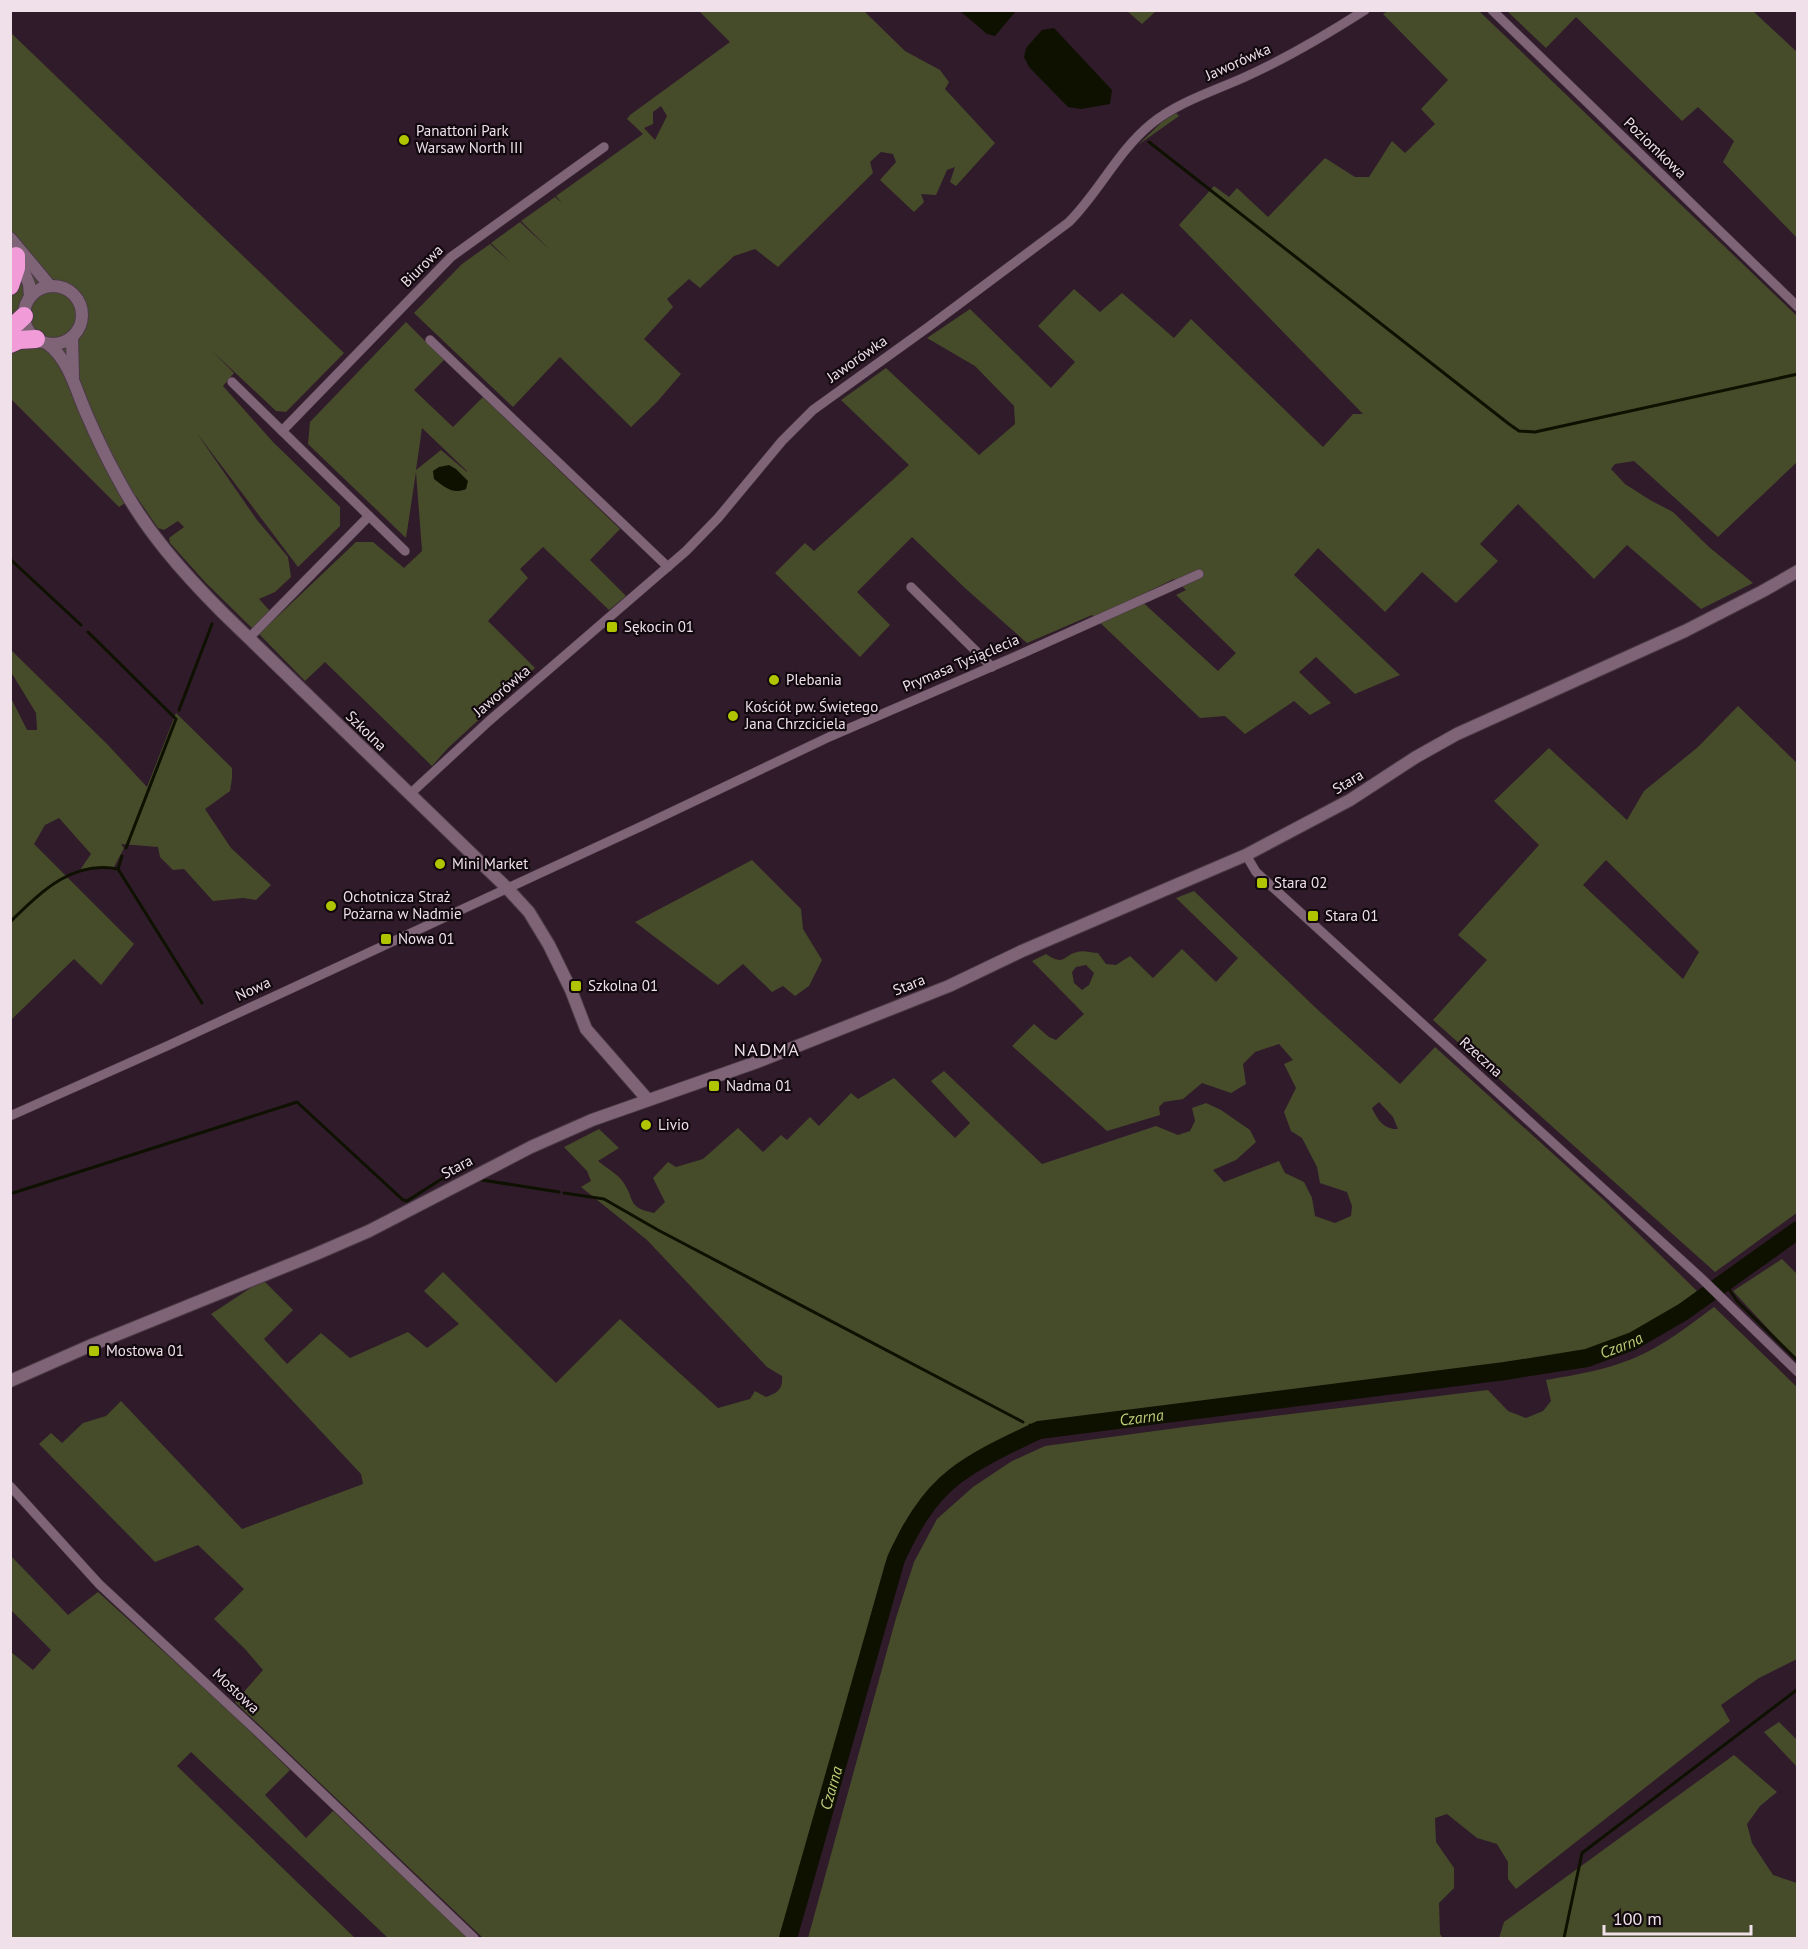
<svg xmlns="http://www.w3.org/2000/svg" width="1808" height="1949" font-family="'PT Sans',sans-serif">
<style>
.green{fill:#464c2a;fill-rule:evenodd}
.water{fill:#0e1100}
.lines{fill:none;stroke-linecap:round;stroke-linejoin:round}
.stream{stroke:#0e1100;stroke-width:3}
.river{stroke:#0e1100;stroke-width:18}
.minor-casing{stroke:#4b3a46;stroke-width:10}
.tertiary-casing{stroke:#4b3a46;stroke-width:14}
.motorway-casing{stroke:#4b3a46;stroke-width:20}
.minor{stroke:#7e6476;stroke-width:9}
.tertiary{stroke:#7e6476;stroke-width:12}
.motorway{stroke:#f19bd8;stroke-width:18}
.poi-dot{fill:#b0c500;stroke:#12090f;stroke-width:2}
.labels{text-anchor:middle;stroke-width:4.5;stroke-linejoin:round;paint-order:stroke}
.street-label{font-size:15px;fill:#efe0e9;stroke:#12090f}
.poi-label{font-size:15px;fill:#efe0e9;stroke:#12090f;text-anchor:start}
.water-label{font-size:16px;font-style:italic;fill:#bdcb78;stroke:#12090f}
.quarter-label{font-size:18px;letter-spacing:1.5px;fill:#efe0e9;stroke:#12090f}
</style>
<rect width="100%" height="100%" fill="#301b2a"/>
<g class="green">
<path d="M699,11H864L905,51L940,70L949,82L945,89L995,143L956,186L950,182L955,167L947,170L936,195L921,194L924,202L914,212L880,180L896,162L893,154L881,152L870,162L873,173L778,267L755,249L734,256L700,288L689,279L667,299L673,307L644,339L681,374L657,402L631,427L560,357L513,407L414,313L462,264L490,244L510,262L491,243L520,222L551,251L521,221L555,197L562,203L556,196L643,134L627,119L630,115L730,42ZM661,106L667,116L655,140L644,128L653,124V112Z"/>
<polygon points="1127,11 1156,11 1142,24"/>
<path d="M1388,11H1479L1797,316V462L1718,537L1634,461L1615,464L1611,469L1625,484L1650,500L1673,512L1709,547L1753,583L1701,609L1627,545L1594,579L1518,504L1480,544L1498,561L1456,603L1422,572L1385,612L1318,548L1294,575L1400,675L1355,694L1316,657L1299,672L1331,703L1310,715L1294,701L1245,734L1225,716L1200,718L1092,615L1027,643L965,588L912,537L857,592L890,625L860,657L775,573L805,543L814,551L909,465L841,400L886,368L979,455L1015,424L1014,406L975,366L927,338L970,309L1051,388L1075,362L1038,326L1074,289L1100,312L1122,293L1174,338L1191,319L1323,447L1353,414H1363L1179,225L1214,186L1229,197L1237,188L1268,217L1325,158L1355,177H1369L1392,141L1405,153L1435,124L1421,109L1448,80L1383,14ZM1174,579L1186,590L1176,595L1236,653L1218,671L1137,597Z"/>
<polygon points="1507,11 1753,11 1797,52 1797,238 1723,162 1734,141 1698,107 1682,121 1576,17 1546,48"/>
<polygon points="10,32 344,353 286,412 276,411 211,350 234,373 223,386 273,442 340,507 340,526 298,567 196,432 257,520 288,557 291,577 275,592 259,599 270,611 253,629 206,583 170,543 169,538 184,527 178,521 164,530 158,528 136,496 119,507 11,399"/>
<polygon points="1176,113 1179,116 1138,145 1162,122"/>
<path d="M406,322L444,360L414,390L453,427L483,397L620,529L590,560L626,596L609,610L543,547L520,569L528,578L488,621L535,668L448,748L432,766L325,662L305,681L259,634L356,542H373L404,568L422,551L416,472L406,538L308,444L310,422ZM422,428L467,471V472L441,450L416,470Z"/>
<polygon points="11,650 107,744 147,787 176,713 232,768 232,778 230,791 205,809 231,848 271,885 256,900 243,898 213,901 184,869 173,870 160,857 158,847 121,844 124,848 114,867 80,870 91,854 59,818 45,825 34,844 134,944 101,985 74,959 12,1019 10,1018 11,698 27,730 37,730 36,713 11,672"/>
<path d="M1738,706L1797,763L1798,1212L1715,1272L1433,1020L1487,960L1458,935L1539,845L1494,801L1549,748L1627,820L1644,791L1698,747ZM1606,860L1699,952L1683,979L1583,885Z"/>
<polygon points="752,860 801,909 803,929 822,960 809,986 795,996 783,986 772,992 743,964 718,985 635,922"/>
<path d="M1194,891L1319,1011L1400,1084L1435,1047L1604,1200L1697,1291L1684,1302L1639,1332L1588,1351L1508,1363L1116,1414L1024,1428L969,1460L932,1490L903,1525L885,1564L781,1938H483L235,1702L263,1670L245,1649L214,1619L244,1589L198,1545L155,1562L39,1444L51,1433L62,1443L83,1423L106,1416L121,1401L242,1529L363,1484L361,1474L211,1314L263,1280L293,1310L264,1339L287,1364L321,1333L350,1358L408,1332L427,1348L459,1324L424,1291L443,1272L556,1383L620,1319L718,1408L750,1399L755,1391L766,1397C778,1393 783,1389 782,1376L767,1367L647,1240L581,1187L591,1181L587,1171L564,1147L599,1129L619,1148L598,1161C605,1167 618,1174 623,1182C636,1200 626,1207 654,1213L665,1202L653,1178L668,1162L676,1167L703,1159L738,1128L763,1152L781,1135L787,1140L810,1117L819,1126L851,1093L858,1099L894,1078L955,1138L970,1123L931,1081L944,1071L1042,1164L1156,1126L1178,1135L1190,1131L1195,1121L1192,1108L1206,1103L1221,1110L1250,1130L1256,1142L1236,1160L1213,1170L1224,1182L1279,1161L1285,1173L1304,1182L1312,1198L1315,1216L1335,1223L1351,1216L1352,1206L1347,1192L1320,1183L1317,1167L1302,1138L1291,1131L1284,1112L1296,1088L1284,1064L1293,1060L1279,1044L1255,1052L1243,1064L1246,1084L1231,1093L1202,1083L1183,1099L1164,1102L1159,1107L1160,1115L1107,1131L1012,1046L1034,1024L1049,1037L1056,1040L1084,1014L1032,961L1046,954C1065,967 1063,955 1077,952C1083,950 1092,953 1098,953L1106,964L1116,965L1130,956L1153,978L1182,949L1216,982L1238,958L1176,898ZM1086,965L1094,973L1089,985L1082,990L1074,983L1072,972L1076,967ZM1379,1102L1393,1117L1398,1129C1384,1130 1377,1119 1372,1108Z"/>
<polygon points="1782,1259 1797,1274 1797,1360 1733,1291"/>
<path d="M1714,1307L1797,1387V1659L1759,1678L1721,1705L1730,1721L1516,1889L1508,1879V1862L1497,1844L1477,1838L1447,1814L1435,1818L1436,1842L1454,1868V1888L1439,1903L1440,1934L1443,1938H808L896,1618L914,1562L937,1519L973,1487L1012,1461L1045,1446L1184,1427L1488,1390L1508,1411L1526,1418L1543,1411L1551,1401L1546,1380C1575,1375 1605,1370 1632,1359C1662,1347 1688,1326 1714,1307Z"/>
<polygon points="10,1555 68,1615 98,1592 227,1709 290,1770 265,1795 306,1838 333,1811 468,1938 388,1938 191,1752 177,1766 355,1938 11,1938 11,1652 33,1670 51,1650 11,1610"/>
<polygon points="1779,1722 1797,1740 1797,1767 1764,1732"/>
<polygon points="1734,1755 1777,1792 1760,1806 1747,1824 1752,1843 1773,1875 1797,1883 1797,1938 1499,1938 1504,1922"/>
</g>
<g class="water">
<polygon points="960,11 1016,11 995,36 987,34"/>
<polygon points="1054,28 1112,90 1110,104 1081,109 1068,107 1029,67 1024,57 1026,48 1042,30"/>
<path d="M449,465L456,469L468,481L466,489C452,495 445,487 434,479L433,471L439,467Z"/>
</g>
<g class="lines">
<g class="stream">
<polyline points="1149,142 1509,424 1519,431 1535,432 1798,374"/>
<polyline points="10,559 81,625"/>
<polyline points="88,632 176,719 126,848"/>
<polyline points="179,710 212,624"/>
<polyline points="122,856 118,869 202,1003"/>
<path d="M10,922C41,892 72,860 118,869"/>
<polyline points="482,1180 559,1192"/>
<polyline points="13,1193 297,1102 403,1200 407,1201 454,1171 459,1172"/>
<polyline points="564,1193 604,1199 658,1230 1023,1422"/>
<polyline points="1725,1283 1737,1301 1798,1361"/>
<polyline points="1030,1425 1039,1430"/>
<polyline points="1564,1938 1582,1853 1798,1689"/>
</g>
<path class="river" id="s1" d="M788,1938L896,1559C910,1529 927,1498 954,1477C980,1457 1010,1444 1039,1430L1505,1371L1587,1358L1633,1341L1683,1312L1798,1230"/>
<defs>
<g id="minor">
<polyline points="1492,10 1798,307"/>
<polyline points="430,340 668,567"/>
<polyline points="232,382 369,516 249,638"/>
<polyline points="282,431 451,257 604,147"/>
<polyline points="369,516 405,551"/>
<polyline points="911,587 992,667"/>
<path d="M410,794L489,721L686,551L718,518L782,441L813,410L927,328L1069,222C1099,192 1118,151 1151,124C1178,102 1214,91 1245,77C1287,58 1326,35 1365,10"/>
<polyline points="1246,855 1256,872 1701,1278 1798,1372"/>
<polyline points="10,1116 167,1046 642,826 829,737 1021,654 1199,574"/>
<polyline points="10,1486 99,1584 258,1732 474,1938"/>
</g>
<g id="tertiary">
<polyline points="10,238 50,286"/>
<polyline points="18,258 29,284 30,297"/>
<circle cx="53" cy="315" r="29"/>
<polyline points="72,337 73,378"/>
<path d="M48,344C70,361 76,391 87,415C96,436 106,457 117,477C144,529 183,573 224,614L507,888L529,912L549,945L571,990L586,1029L648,1100"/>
<polyline points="10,1381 94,1344 316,1254 369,1231 531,1147 592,1120 757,1062 949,986 1022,951 1246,855 1350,800 1416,757 1457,734 1685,631 1763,591 1798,571"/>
</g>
<g id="motorway">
<polyline points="10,286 16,268 16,256"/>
<polyline points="10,329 24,316"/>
<polyline points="10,344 19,340 36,339"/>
</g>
</defs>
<use href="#minor" class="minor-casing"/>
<use href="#tertiary" class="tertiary-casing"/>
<use href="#motorway" class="motorway-casing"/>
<use href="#minor" class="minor"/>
<use href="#tertiary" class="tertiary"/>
<use href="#motorway" class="motorway"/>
</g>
<g class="poi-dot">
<circle cx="404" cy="140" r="6"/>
<rect x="606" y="621" width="12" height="12" rx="3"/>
<circle cx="774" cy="680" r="6"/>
<circle cx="733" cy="716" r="6"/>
<circle cx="440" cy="864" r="6"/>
<rect x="1256" y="877" width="12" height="12" rx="3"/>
<circle cx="331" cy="906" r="6"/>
<rect x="1307" y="910" width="12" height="12" rx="3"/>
<rect x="380" y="933" width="12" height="12" rx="3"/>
<rect x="570" y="980" width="12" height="12" rx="3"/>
<rect x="708" y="1080" width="12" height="12" rx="3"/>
<circle cx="646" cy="1125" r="6"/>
<rect x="88" y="1345" width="12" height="12" rx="3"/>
</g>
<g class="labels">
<g class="street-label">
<text transform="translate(1238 62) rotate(-24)" y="5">Jaworówka</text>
<text transform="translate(1655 148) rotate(44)" y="5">Poziomkowa</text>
<text transform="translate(422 266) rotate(-45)" y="5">Biurowa</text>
<text transform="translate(857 359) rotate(-35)" y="5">Jaworówka</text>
<text transform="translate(961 663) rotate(-23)" y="5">Prymasa Tysiąclecia</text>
<text transform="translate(502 691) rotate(-41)" y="5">Jaworówka</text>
<text transform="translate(366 731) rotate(44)" y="5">Szkolna</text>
<text transform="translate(1348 782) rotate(-31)" y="5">Stara</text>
<text transform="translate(909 985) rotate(-22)" y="5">Stara</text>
<text transform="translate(253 989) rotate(-25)" y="5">Nowa</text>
<text transform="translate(1481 1057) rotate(42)" y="5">Rzeczna</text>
<text transform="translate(457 1167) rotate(-28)" y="5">Stara</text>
<text transform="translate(236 1691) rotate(43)" y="5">Mostowa</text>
</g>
<g class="poi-label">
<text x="416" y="136">Panattoni Park<tspan x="416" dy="17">Warsaw North III</tspan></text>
<text x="624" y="632">Sękocin 01</text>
<text x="786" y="685">Plebania</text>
<text x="745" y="712">Kościół pw. Świętego<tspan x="745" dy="17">Jana Chrzciciela</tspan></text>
<text x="452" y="869">Mini Market</text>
<text x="1274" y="888">Stara 02</text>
<text x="343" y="902">Ochotnicza Straż<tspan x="343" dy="17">Pożarna w Nadmie</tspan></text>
<text x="1325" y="921">Stara 01</text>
<text x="398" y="944">Nowa 01</text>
<text x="588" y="991">Szkolna 01</text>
<text x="726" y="1091">Nadma 01</text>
<text x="658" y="1130">Livio</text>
<text x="106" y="1356">Mostowa 01</text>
</g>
<g class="water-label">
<text dy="6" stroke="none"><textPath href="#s1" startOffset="1182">Czarna</textPath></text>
<text dy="6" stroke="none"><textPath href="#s1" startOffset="696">Czarna</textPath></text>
<text dy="6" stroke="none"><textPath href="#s1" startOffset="156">Czarna</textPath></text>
</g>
<g class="quarter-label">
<text x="767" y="1056">NADMA</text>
</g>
</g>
<rect width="1808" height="1949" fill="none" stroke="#efe0e9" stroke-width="24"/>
<path d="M1604 1925v9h147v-9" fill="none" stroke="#efe0e9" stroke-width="3"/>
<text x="1613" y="1925" font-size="18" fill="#efe0e9" stroke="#12090f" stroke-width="4.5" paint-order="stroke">100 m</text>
</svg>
